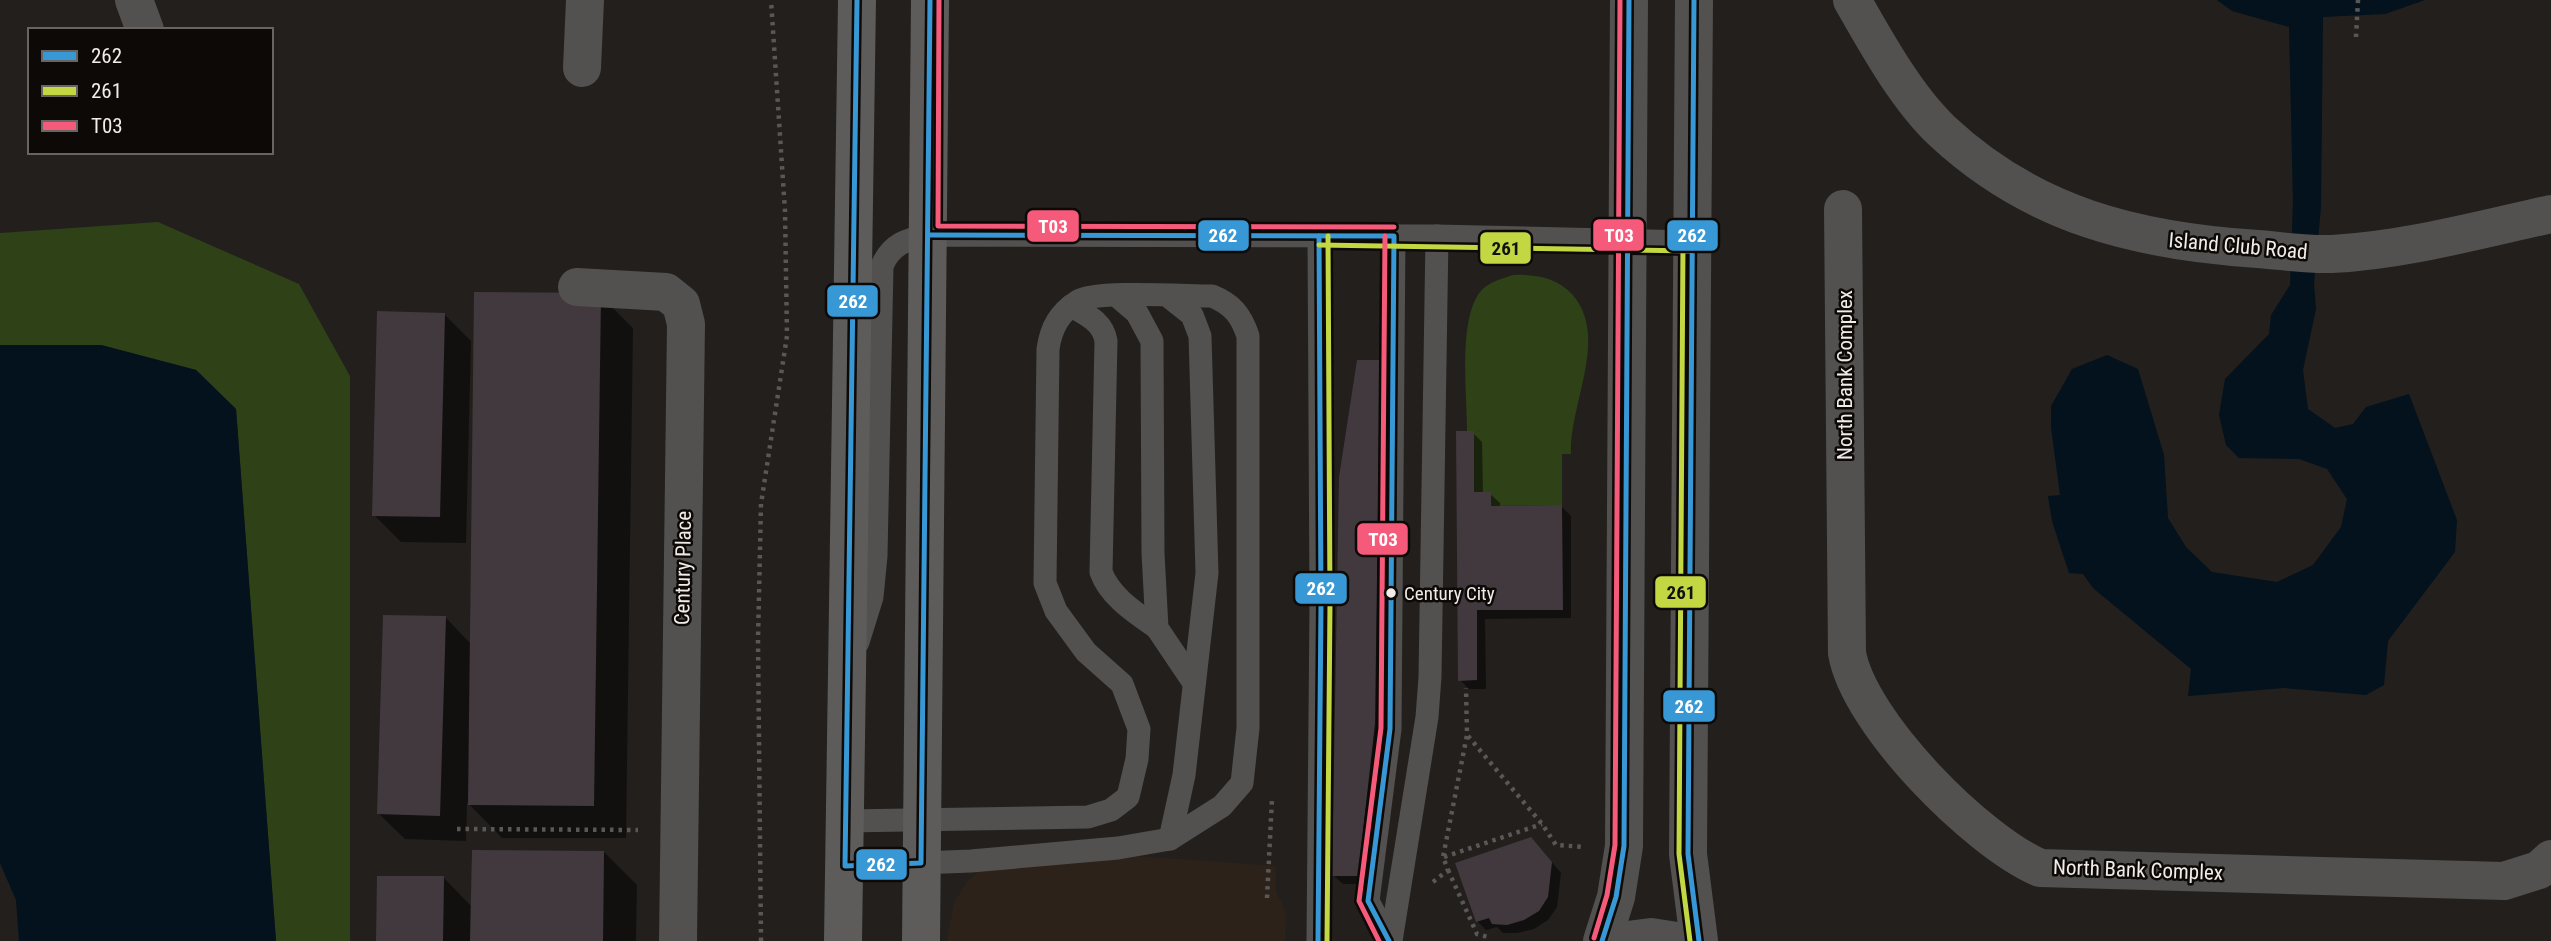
<svg xmlns="http://www.w3.org/2000/svg" width="2551" height="941" font-family="'Roboto Condensed',sans-serif">
<style>
.built{fill:#2c221a}
.green{fill:#2e4117}
.water{fill:#03121c}
.shadow{fill:#0007}
.building{fill:#42393f}
.lines{fill:none;stroke-linecap:round;stroke-linejoin:round}
.path{stroke:#595857;stroke-width:4.5;stroke-dasharray:3.5 5;stroke-linecap:butt}
.service{stroke:#52514f;stroke-width:23}
.minor{stroke:#52514f;stroke-width:38}
.secondary{stroke:#5d5c5b;stroke-width:38}
.bus-1-casing{stroke:#0c0907;stroke-width:10}
.bus-2-casing{stroke:#0c0907;stroke-width:10}
.bus-3-casing{stroke:#0c0907;stroke-width:10}
.bus-1{stroke:#3898d5;stroke-width:5}
.bus-2{stroke:#c3d742;stroke-width:5}
.bus-3{stroke:#f65a7a;stroke-width:5}
.bus-dot{fill:#f1ece9;stroke:#0c0907;stroke-width:2.5}
.labels{text-anchor:middle;stroke-width:5;stroke-linejoin:round;paint-order:stroke}
.bus-label{font-size:19px;fill:#f1ece9;stroke:#0c0907;text-anchor:start}
.street-label{font-size:21px;fill:#f1ece9;stroke:#0c0907}
.line-badge{stroke:#0c0907;stroke-width:2.5}
.badge-label{font-size:19px;text-anchor:middle;font-weight:bold;fill:#fff}
.pale-badge-label{font-size:19px;text-anchor:middle;font-weight:bold;fill:#111}
</style>
<rect width="100%" height="100%" fill="#221f1d"/>
<polygon class="built" points="1039,849 1275,866 1276,891 1286,913 1285,941 947,941 954,902 968,881 990,860"/>
<g class="green">
<polygon points="158,222 299,284 350,376 350,941 276,941 236,409 196,370 101,345 0,345 0,233"/>
<path d="M1513,275C1535,274 1556,277 1572,294C1610,337 1569,403 1571,454H1562V505L1491,506V492H1474V431H1467C1467,395 1458,320 1480,292C1488,282 1501,279 1513,275Z"/>
</g>
<g class="water">
<polygon points="2217,0 2425,0 2385,14 2323,17 2321,207 2314,284 2316,309 2303,370 2308,409 2335,428 2353,424 2366,407 2409,394 2457,520 2455,552 2388,641 2384,685 2366,695 2284,688 2188,696 2191,669 2093,588 2083,574 2069,573 2052,521 2048,496 2060,495 2051,427 2051,406 2072,369 2107,355 2138,369 2164,455 2168,518 2186,547 2212,572 2277,582 2313,565 2341,527 2347,499 2327,469 2299,459 2239,458 2226,445 2219,415 2225,379 2269,334 2271,315 2290,285 2293,203 2289,27 2232,11"/>
<polygon points="0,345 101,345 196,370 236,409 276,941 19,941 16,900 0,863"/>
</g>
<g class="shadow">
<polygon points="600,295 633,328 626,838 502,838 467,802 466,841 405,839 378,813 446,618 471,644"/>
<polygon points="444,314 471,341 466,543 401,542 374,515"/>
<polygon points="1379,361 1389,371 1383,733 1366,884 1343,884 1333,875"/>
<polygon points="1473,433 1482,442 1483,494 1490,494 1500,503 1500,508 1562,507 1571,516 1571,618 1485,619 1486,689 1469,689 1460,680"/>
<polygon points="1540,848 1561,873 1557,907 1548,920 1534,929 1517,933 1503,933 1497,927 1486,930 1477,921"/>
<polygon points="604,852 637,885 636,941 378,941 443,877 472,907"/>
</g>
<g class="building">
<polygon points="474,292 601,293 594,806 468,805"/>
<polygon points="377,311 445,313 440,517 372,516"/>
<polygon points="1357,360 1380,360 1375,723 1358,876 1332,876 1339,477"/>
<polygon points="1456,431 1474,431 1474,492 1491,492 1491,506 1562,505 1563,610 1477,610 1477,680 1458,681"/>
<polygon points="383,615 446,616 440,816 377,814"/>
<polygon points="1531,837 1552,862 1548,897 1539,911 1524,920 1507,925 1492,924 1489,918 1476,922 1455,863"/>
<polygon points="472,850 604,851 603,941 470,941"/>
<polygon points="377,876 444,876 443,941 376,941"/>
</g>
<g class="lines">
<g class="path">
<polyline points="2356,37 2358,0"/>
<polyline points="1468,736 1542,824 1556,845 1585,847"/>
<polyline points="457,829 638,830"/>
<polyline points="1444,857 1542,824"/>
<polyline points="1448,870 1477,934 1488,937"/>
<polyline points="1433,882 1448,870 1443,857 1467,735 1466,688"/>
<polyline points="1267,898 1272,799"/>
<polyline points="761,941 758,640 761,504 787,336 785,211 771,0"/>
</g>
<g class="service">
<polyline points="1117,296 1137,313 1152,341 1153,553 1157,628 1194,683"/>
<polyline points="1168,296 1192,315 1200,336 1207,573 1184,775 1170,839"/>
<path d="M1071,306C1087,315 1103,322 1106,341L1101,572C1110,597 1136,613 1157,628"/>
<path d="M858,642L872,597L876,556L882,266C891,244 907,239 929,235L1437,236L1692,242"/>
<path d="M845,866L971,861L1118,848L1170,839L1222,806L1242,783L1248,728V336C1241,315 1232,304 1212,296C1185,296 1096,290 1078,301C1059,313 1051,328 1048,349L1045,583L1056,611L1086,652L1122,684L1139,729L1137,759L1128,797L1111,810L1088,817L845,821"/>
<polyline points="1318,941 1321,603 1319,236"/>
<polyline points="1389,941 1368,901 1390,729 1394,236"/>
<polyline points="1391,941 1427,717 1430,677 1437,236"/>
</g>
<g class="minor">
<polyline points="134,0 145,30"/>
<polyline points="1694,0 1688,854 1699,941"/>
<path d="M1852,0C1876,42 1906,97 1942,131C2033,216 2137,241 2258,249C2282,251 2308,255 2332,254C2405,250 2479,230 2551,214"/>
<polyline points="582,68 585,0"/>
<path d="M1843,209L1847,653C1859,723 1977,841 2040,868L2504,881L2539,870L2551,859"/>
<polyline points="577,287 666,292 681,304 686,324 678,941"/>
<polyline points="1602,941 1616,897 1624,846 1629,0"/>
<polyline points="1619,941 1651,937 1677,941"/>
</g>
<g class="secondary">
<polyline points="843,941 857,0"/>
<polyline points="921,941 930,0"/>
</g>
<defs>
<g id="bus-1">
<polyline points="857,0 845,866 921,863 930,0"/>
<polyline points="1694,0 1688,854 1699,941"/>
<polyline points="929,235 1394,236 1390,729 1368,901 1389,941"/>
<polyline points="1318,941 1321,603 1319,236"/>
<polyline points="1602,941 1616,897 1624,846 1629,0"/>
</g>
<g id="bus-2">
<polyline points="1683,242 1679,854 1690,941"/>
<polyline points="1319,245 1692,251"/>
<polyline points="1327,941 1330,603 1328,236"/>
</g>
<g id="bus-3">
<polyline points="939,0 938,226 1394,227"/>
<polyline points="1594,938 1607,895 1615,845 1620,0"/>
<polyline points="1379,941 1359,901 1381,728 1385,236"/>
</g>
</defs>
<use href="#bus-1" class="bus-1-casing"/>
<use href="#bus-2" class="bus-2-casing"/>
<use href="#bus-3" class="bus-3-casing"/>
<use href="#bus-1" class="bus-1"/>
<use href="#bus-2" class="bus-2"/>
<use href="#bus-3" class="bus-3"/>
</g>
<circle class="bus-dot" cx="1391" cy="593" r="6"/>
<g class="labels">
<g class="bus-label">
<text x="1404" y="600">Century City</text>
</g>
<g class="street-label">
<text transform="translate(2238 246) rotate(5)" y="7">Island Club Road</text>
<text transform="translate(1845 375) rotate(-90)" y="7">North Bank Complex</text>
<text transform="translate(683 568) rotate(-89)" y="7">Century Place</text>
<text transform="translate(2138 870) rotate(2)" y="7">North Bank Complex</text>
</g>
</g>
<g class="line-badge">
<rect x="1026" y="209" width="54" height="34" rx="7" fill="#f65a7a"/>
<rect x="1592" y="218" width="53" height="34" rx="7" fill="#f65a7a"/>
<rect x="1666" y="219" width="53" height="33" rx="7" fill="#3898d5"/>
<rect x="1197" y="219" width="53" height="33" rx="7" fill="#3898d5"/>
<rect x="1479" y="231" width="53" height="34" rx="7" fill="#c3d742"/>
<rect x="826" y="284" width="53" height="34" rx="7" fill="#3898d5"/>
<rect x="1356" y="522" width="53" height="34" rx="7" fill="#f65a7a"/>
<rect x="1294" y="572" width="54" height="33" rx="7" fill="#3898d5"/>
<rect x="1654" y="575" width="53" height="34" rx="7" fill="#c3d742"/>
<rect x="1662" y="689" width="54" height="34" rx="7" fill="#3898d5"/>
<rect x="855" y="848" width="53" height="33" rx="7" fill="#3898d5"/>
</g>
<g class="badge-label">
<text x="1053" y="233">T03</text>
<text x="1619" y="242">T03</text>
<text x="1692" y="242">262</text>
<text x="1223" y="242">262</text>
<text x="853" y="308">262</text>
<text x="1383" y="546">T03</text>
<text x="1321" y="595">262</text>
<text x="1689" y="713">262</text>
<text x="881" y="871">262</text>
</g>
<g class="pale-badge-label">
<text x="1506" y="255">261</text>
<text x="1681" y="599">261</text>
</g>
<rect x="28" y="28" width="245" height="126" fill="#0c0907" stroke="#686461" stroke-width="2"/>
<rect x="42" y="51" width="35" height="10" fill="#3898d5" stroke="#686461" stroke-width="2"/>
<text x="91" y="63" font-size="21" fill="#f1ece9">262</text>
<rect x="42" y="86" width="35" height="10" fill="#c3d742" stroke="#686461" stroke-width="2"/>
<text x="91" y="98" font-size="21" fill="#f1ece9">261</text>
<rect x="42" y="121" width="35" height="10" fill="#f65a7a" stroke="#686461" stroke-width="2"/>
<text x="91" y="133" font-size="21" fill="#f1ece9">T03</text>
</svg>
